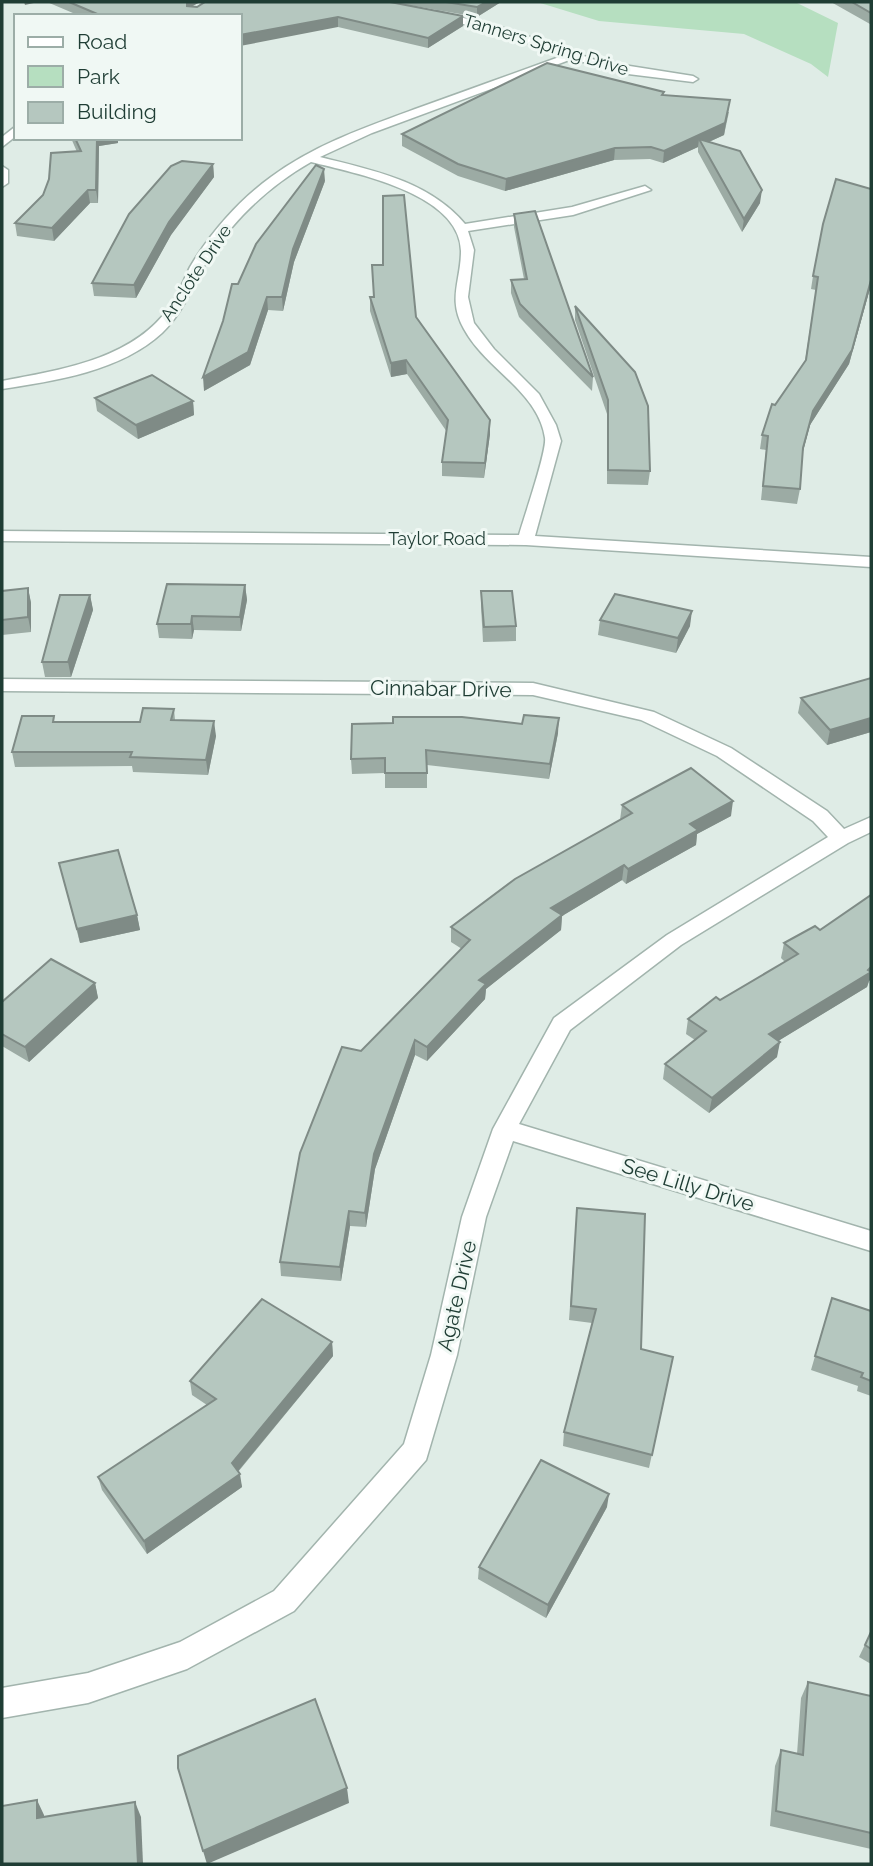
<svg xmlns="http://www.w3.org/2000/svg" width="873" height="1866" font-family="Raleway,sans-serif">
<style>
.green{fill:#b6dfc0}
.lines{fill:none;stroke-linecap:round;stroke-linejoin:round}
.minor-casing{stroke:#a2b4ad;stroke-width:3}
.minor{fill:#fff;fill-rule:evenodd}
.wall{fill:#9caba4}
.shaded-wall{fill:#7f8b86}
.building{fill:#b5c7bf;stroke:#7f8b86;stroke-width:2}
.labels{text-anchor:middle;stroke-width:6;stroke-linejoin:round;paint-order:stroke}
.far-street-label{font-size:18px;fill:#1f3d34;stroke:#f0f8f4}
.street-label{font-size:21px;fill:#1f3d34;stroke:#f0f8f4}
</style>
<rect width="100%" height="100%" fill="#dfece6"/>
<polygon class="green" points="537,2 795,2 838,23 828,77 811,64 744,34 599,21"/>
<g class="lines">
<defs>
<g id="minor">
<path d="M436,11L507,29L598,61L693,76L698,79L693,82L628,74L572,59L372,133L320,157C372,170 429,181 465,224L572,207L645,186L651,190L573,215L468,231L474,250L468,297L474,323L494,349L539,394L556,425L561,441L535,536L871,557V567L526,545L2,541V531L519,535C524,517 547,451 545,438C542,416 528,399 513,384C496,367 476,351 464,329C447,299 461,281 461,251C460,193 354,173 311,162C269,186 233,220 207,261C192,286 184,312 162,333C121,371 55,381 2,389V381C59,370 131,360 168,309C178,297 183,281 190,267C210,233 239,200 271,177C314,145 366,127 418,108C466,91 514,73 562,56L499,33L432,16L431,14Z"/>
<polygon points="16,126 16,136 2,147 2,137"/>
<polygon points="2,166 8,170 8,183 2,187"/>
<polygon points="2,679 533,683 654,712 731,748 827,811 844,829 871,817 871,832 848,843 681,945 570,1030 519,1124 871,1231 871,1251 513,1141 486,1217 457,1355 426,1460 294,1611 187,1669 88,1703 2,1718 2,1688 88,1673 180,1642 274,1591 404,1444 431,1355 462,1217 493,1129 554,1018 667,935 828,837 813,821 717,756 641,720 533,695 2,691"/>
</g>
</defs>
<use href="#minor" class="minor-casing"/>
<use href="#minor" class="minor"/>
</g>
<g class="wall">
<polygon points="47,2 200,2 192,6 197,7 205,2 501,2 477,17 409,5 463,16 463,26 428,48 338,27 240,16 80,16"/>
<polygon points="831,2 871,2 871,36 870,24"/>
<polygon points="664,96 729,112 724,135 709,142 760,203 742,232 698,152 698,147 663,163 650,159 614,160 505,191 458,176 402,146 402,134"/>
<polygon points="71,138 118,138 118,143 99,146 98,203 90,203 54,241 17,236 15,223 43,195 77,152"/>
<polygon points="213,164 214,177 171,235 136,298 94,296 92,283"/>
<polygon points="325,181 294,262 283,311 268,310 250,365 204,391 238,284"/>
<polygon points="871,189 871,285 849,364 810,425 802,455 800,489 797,504 761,500 766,450 760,449 762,435 775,405 805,361 816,290 811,289 813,276"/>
<polygon points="514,214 593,377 592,391 519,317 511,293 511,280 524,279 514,227"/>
<polygon points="372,265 416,317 490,420 490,434 484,478 442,476 442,462 447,432 407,374 391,377 370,311 370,297 374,297"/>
<polygon points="575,306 650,471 648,485 607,484 607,414 575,320"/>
<polygon points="95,398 193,401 194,415 138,439 97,411"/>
<polygon points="245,585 247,600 241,631 194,630 192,639 159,638 157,624"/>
<polygon points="28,588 31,603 31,632 2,635 2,591"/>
<polygon points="481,591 516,626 516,641 483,642 481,606"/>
<polygon points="90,595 93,610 71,677 45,677 42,662"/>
<polygon points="600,620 690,626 676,653 598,635"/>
<polygon points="871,678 871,732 827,745 798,713 801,698"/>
<polygon points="174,709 175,720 216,736 208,775 133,772 132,766 15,767 12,752 56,722 140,722"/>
<polygon points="558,733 549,779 427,765 427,788 385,788 385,773 352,774 351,759"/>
<polygon points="622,805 731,816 697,834 696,845 626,884 622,880 562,916 561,930 486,989 485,999 427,1061 415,1055 375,1169 366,1227 350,1226 341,1281 281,1276 280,1262 361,1051 462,949 451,942 451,927 620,820"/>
<polygon points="59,863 137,915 140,930 80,943"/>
<polygon points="871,895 871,979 869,981 867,987 778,1041 777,1057 709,1113 663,1079 665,1064 695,1040 686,1034 688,1019 785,962 781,958 784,943 820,930"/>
<polygon points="95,983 98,998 29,1062 2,1046 2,1002"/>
<polygon points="576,1223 641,1349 673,1357 649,1468 563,1446 564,1432 592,1323 569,1320"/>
<polygon points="832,1298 871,1311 871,1396 857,1391 858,1386 811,1370"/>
<polygon points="332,1342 333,1356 238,1472 242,1487 147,1554 102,1490 98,1477 207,1405 192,1395 190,1381"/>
<polygon points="607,1507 546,1618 478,1579 479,1567"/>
<polygon points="871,1632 871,1664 859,1657"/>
<polygon points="808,1682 871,1696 871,1849 770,1826 775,1766 781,1750 797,1754 801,1698"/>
</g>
<g class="shaded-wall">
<polygon points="24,2 38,2 25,5"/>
<polygon points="187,2 200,2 189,8 188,16"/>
<polygon points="486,2 501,2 477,17 477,7"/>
<polygon points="463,16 463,26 428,48 428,38"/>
<polygon points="338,17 338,27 240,46 240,35"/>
<polygon points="730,100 724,135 702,145 699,139 698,147 663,163 664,151"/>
<polygon points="97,138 118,138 118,143 99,146 98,203 96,190"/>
<polygon points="615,148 614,160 505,191 506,179"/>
<polygon points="213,164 214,177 171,235 136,298 134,285 169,222"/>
<polygon points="324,169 325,181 294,262 283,311 282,297 293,249"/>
<polygon points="88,190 90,203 54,241 52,228"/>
<polygon points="762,190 760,203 742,232 744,219"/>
<polygon points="871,280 871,285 849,364 810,425 800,462 803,448 813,411"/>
<polygon points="267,297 268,310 250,365 204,391 203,377"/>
<polygon points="406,360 407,374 391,377 391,363"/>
<polygon points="193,401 194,415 138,439 136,425"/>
<polygon points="490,420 490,434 484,478 485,463"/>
<polygon points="245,585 247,600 241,631 240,617"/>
<polygon points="28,588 31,603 31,632 28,617"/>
<polygon points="90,595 93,610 71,677 68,662"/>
<polygon points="692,611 690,626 676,653 678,638"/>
<polygon points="192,616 194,630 192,639 191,624"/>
<polygon points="559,718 558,733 549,779 550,764"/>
<polygon points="871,718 871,732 827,745 830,730"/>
<polygon points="214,721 216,736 208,775 206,760"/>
<polygon points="733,801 731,816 697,834 696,845 626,884 628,869 690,824"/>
<polygon points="624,865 622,880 562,916 561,930 486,989 485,999 427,1061 427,1047 479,980 551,908"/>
<polygon points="137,915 140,930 80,943 77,929"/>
<polygon points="871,967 871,979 869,981 867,987 765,1049 769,1034"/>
<polygon points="95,983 98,998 29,1062 25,1047"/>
<polygon points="415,1040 415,1055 375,1169 366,1227 365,1213 374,1154"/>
<polygon points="780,1042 777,1057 709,1113 712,1098"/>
<polygon points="349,1211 350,1226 341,1281 340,1267"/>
<polygon points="332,1342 333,1356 234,1476 232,1463"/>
<polygon points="240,1474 242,1487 147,1554 144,1541"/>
<polygon points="609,1494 607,1507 546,1618 548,1605"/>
<polygon points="347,1788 349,1803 207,1864 203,1851"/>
<polygon points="37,1800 44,1815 45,1833 37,1818"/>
<polygon points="135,1802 141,1817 143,1864 138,1864"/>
</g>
<g class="building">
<polygon points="69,2 187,2 187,6 197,7 205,2 390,2 463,16 428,38 338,17 240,35 240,16 102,16"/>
<polygon points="446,2 486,2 477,7"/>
<polygon points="852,2 871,2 871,13"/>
<polygon points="547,63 664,92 662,95 730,100 725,123 664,151 651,147 615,148 506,179 458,164 402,134"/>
<polygon points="75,138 97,138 96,190 88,190 52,228 15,223 43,195 49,179 51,153 81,151"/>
<polygon points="699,139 740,151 762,190 744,219"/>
<polygon points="182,161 213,164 169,222 134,285 92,283 129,214 171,166"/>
<polygon points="316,165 324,169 293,249 282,297 267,297 248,352 203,377 223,321 232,284 238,284 256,244"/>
<polygon points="836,179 871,189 871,280 852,350 813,411 803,448 800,489 763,486 768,436 762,435 772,404 775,405 806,360 818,277 813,276 823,224"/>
<polygon points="404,195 416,317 490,420 485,463 442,462 448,420 406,360 391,363 370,297 374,297 372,265 383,265 383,196"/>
<polygon points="535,211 593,377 520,304 511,280 527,279 514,214"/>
<polygon points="575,306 635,372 648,406 650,471 608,470 608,400"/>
<polygon points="152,375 193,401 136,425 95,398"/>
<polygon points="167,584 245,585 240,617 192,616 191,624 157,624"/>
<polygon points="28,588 28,617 2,620 2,591"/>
<polygon points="481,591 512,591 516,626 484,627"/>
<polygon points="615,594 692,611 678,638 600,620"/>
<polygon points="60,595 90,595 68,662 42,662"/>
<polygon points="871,678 871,718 830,730 801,698"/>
<polygon points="143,708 174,709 171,720 214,721 206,760 130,757 132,752 12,752 22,716 54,716 53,722 140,722"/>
<polygon points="524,715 559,718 550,764 426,750 427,773 385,773 385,758 351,759 352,724 393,723 393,717 462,717 522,724"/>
<polygon points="691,768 733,801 690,824 698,830 628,869 624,865 551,908 562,915 479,980 486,984 427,1047 415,1040 374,1154 365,1213 349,1211 340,1267 280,1262 300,1153 342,1047 361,1051 470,940 451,927 515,879 632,813 622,805"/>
<polygon points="118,850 137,915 77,929 59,863"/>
<polygon points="871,895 871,967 868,970 871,972 769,1034 780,1042 712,1098 665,1064 706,1031 688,1019 716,997 720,1000 798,954 784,943 815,926 820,930"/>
<polygon points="51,959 95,983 25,1047 2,1034 2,1002"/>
<polygon points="577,1208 645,1214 641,1349 673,1357 652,1455 564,1432 596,1309 571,1306"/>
<polygon points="832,1298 871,1311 871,1381 861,1377 863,1373 815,1356"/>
<polygon points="262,1299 332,1342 232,1463 240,1474 144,1541 98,1477 216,1399 190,1381"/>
<polygon points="541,1460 609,1494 548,1605 479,1567"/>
<polygon points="871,1632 871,1649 865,1645"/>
<polygon points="808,1682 871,1696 871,1833 776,1811 781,1750 803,1755"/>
<polygon points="315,1699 347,1788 203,1851 178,1768 178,1756"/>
<polygon points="37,1800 37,1818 135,1802 138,1864 2,1864 2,1806"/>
</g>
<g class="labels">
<g class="far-street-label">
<text transform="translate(546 45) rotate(17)" y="6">Tanners Spring Drive</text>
<text transform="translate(196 273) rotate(-56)" y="6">Anclote Drive</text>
<text x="437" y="545">Taylor Road</text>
</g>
<g class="street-label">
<text transform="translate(441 689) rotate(1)" y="7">Cinnabar Drive</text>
<text transform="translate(688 1185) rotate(17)" y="7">See Lilly Drive</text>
<text transform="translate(457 1296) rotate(-77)" y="7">Agate Drive</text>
</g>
</g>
<rect width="873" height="1866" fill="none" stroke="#1f3d34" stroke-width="7"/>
<rect x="14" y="14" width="228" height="126" fill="#f0f8f4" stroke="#9cada7" stroke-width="2"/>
<rect x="28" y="37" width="35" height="10" fill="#ffffff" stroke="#9cada7" stroke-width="2"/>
<text x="77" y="49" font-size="21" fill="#1f3d34">Road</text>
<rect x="28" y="66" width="35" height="21" fill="#b6dfc0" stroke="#9cada7" stroke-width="2"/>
<text x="77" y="84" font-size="21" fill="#1f3d34">Park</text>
<rect x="28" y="102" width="35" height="21" fill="#b5c7bf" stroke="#9cada7" stroke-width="2"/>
<text x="77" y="119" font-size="21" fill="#1f3d34">Building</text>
</svg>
